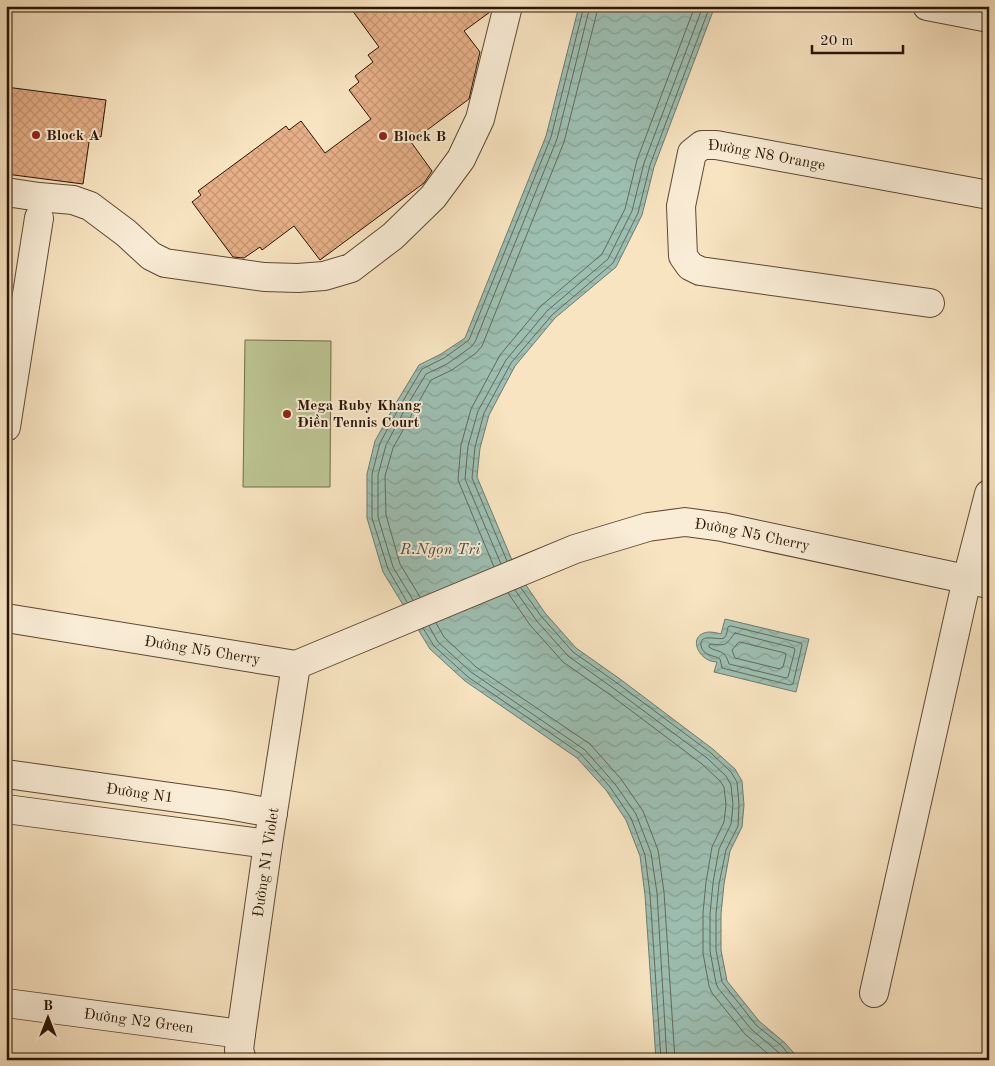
<svg xmlns="http://www.w3.org/2000/svg" width="995" height="1066" font-family="'Old Standard TT',serif">
<style>
.garden{fill:#bcc493;stroke:#726c4a}
.water{fill:url(#water-waves);stroke:#6f7b6b}
.lines{fill:none;stroke-linecap:round;stroke-linejoin:round}
.shore{stroke:#636a59;stroke-width:1}
.building{fill:url(#building-cross-hatch);stroke:#291400}
.street-casing{stroke:#5d4830;stroke-width:30}
.street{stroke:#faedd7;stroke-width:28}
.poi-dot{fill:#8f2418;stroke:#faedd7;stroke-width:2}
.labels{text-anchor:middle;stroke-width:4;stroke-linejoin:round;paint-order:stroke}
.poi-label{font-size:15px;font-weight:bold;fill:#291400;stroke:#faedd7;text-anchor:start}
.street-label{font-size:15px;fill:#291400;stroke:#faedd7}
.water-label{font-size:16px;font-style:italic;fill:#52503e;stroke:#faedd7}
</style>
<defs>
<pattern id="water-waves" width="16" height="10" patternUnits="userSpaceOnUse" patternTransform="scale(1.25)"><rect width="16" height="10" fill="#9dbfb2"/><path d="M0 5q4-4 8 0t8 0" fill="none" stroke="#87a397"/></pattern>
<pattern id="building-cross-hatch" width="8" height="8" patternUnits="userSpaceOnUse" patternTransform="scale(1.25)"><rect width="8" height="8" fill="#e6af87"/><path d="M0 0l8 8M0 8l8-8" fill="none" stroke="#c59673"/></pattern>
</defs>
<rect width="100%" height="100%" fill="#f8e4c1"/>
<filter id="stains"><feTurbulence type="fractalNoise" baseFrequency=".004" numOctaves="4"/><feColorMatrix values="0 0 0 0 .2 0 0 0 0 .09 0 0 0 0 .02 0 0 0 .5 -.17"/></filter>
<radialGradient id="worn" r=".72"><stop offset=".6" stop-color="#630" stop-opacity="0"/><stop offset="1" stop-color="#630" stop-opacity=".3"/></radialGradient>
<polygon class="garden" points="245,340 331,341 330,487 243,487"/>
<g class="water">
<polygon points="579,6 715,6 654,167 642,215 616,267 555,318 515,366 489,415 480,448 477,477 517,572 545,613 576,648 620,679 714,750 735,769 742,781 744,805 742,827 730,851 724,884 721,914 721,950 727,981 759,1021 785,1043 800,1060 656,1060 645,895 640,856 626,820 606,790 577,758 465,681 430,649 383,572 367,518 367,474 375,441 396,403 419,365 441,354 465,338 546,136"/>
<path d="M725,619L809,639L796,692L714,672L717,662C698,662 686,634 709,632C713,632 718,633 721,634Z"/>
</g>
<g class="lines">
<g class="shore">
<polyline points="507,561 472,478 475,447 484,413 511,363 552,315 613,263 638,213 650,165 710,6"/>
<polyline points="501,564 465,479 468,446 478,411 506,360 547,311 608,259 632,211 644,163 703,6"/>
<polyline points="494,567 458,480 461,445 471,409 500,355 541,306 602,254 625,209 637,160 695,6"/>
<polyline points="521,588 541,616 573,652 617,683 711,753 731,772 737,782 739,805 738,826 726,850 719,884 716,914 716,950 722,982 756,1025 782,1046 793,1060"/>
<polyline points="515,590 536,620 568,656 613,688 707,758 726,776 731,785 733,805 731,824 719,849 713,883 710,914 710,951 716,983 718,988 751,1029 777,1051 785,1060"/>
<polyline points="508,593 530,625 563,662 609,694 702,764 720,781 724,787 726,805 724,822 712,847 706,882 703,913 703,953 709,986 712,993 745,1034 775,1060"/>
<polyline points="420,597 400,564 386,515 385,476 393,448 431,380 452,370 476,353 482,346 564,142 597,12 598,6"/>
<polyline points="413,600 393,567 378,517 378,475 386,445 405,409 426,374 447,364 471,347 475,342 557,139 590,6"/>
<polyline points="407,602 388,569 372,518 372,474 380,443 400,406 422,369 444,358 469,340 551,137 584,6"/>
<polyline points="436,623 444,637 476,667 590,744 621,779 643,811 658,850 664,892 675,1060"/>
<polyline points="429,626 438,642 471,672 585,750 615,784 636,814 651,853 657,893 667,1060"/>
<path d="M731,626L801,643L802,645L793,684L790,685L722,668L720,659C714,655 703,656 701,646C699,632 719,641 724,638C727,636 727,630 728,627Z"/>
<polyline points="423,628 434,646 468,677 581,754 610,787 631,818 645,855 650,894 661,1060"/>
<path d="M735,633L794,648L795,650L788,677L786,678L729,664C728,661 727,657 724,654C720,650 714,651 709,647V645L711,644C728,646 725,645 735,633Z"/>
<polygon points="740,642 785,653 786,655 783,667 780,669 735,658 732,650 738,643"/>
</g>
</g>
<g class="building">
<polygon points="349,6 492,6 490,12 464,31 480,52 469,99 411,142 432,171 424,183 320,260 294,226 262,250 260,247 244,258 233,257 192,202 201,195 198,191 286,126 289,130 301,121 325,153 371,119 349,90 359,82 355,76 373,62 368,55 379,47"/>
<polygon points="6,87 106,100 101,137 90,135 83,184 6,174"/>
</g>
<g class="lines">
<defs>
<g id="street">
<polyline points="927,6 989,18"/>
<polyline points="6,192 39,197 73,200 90,206 126,233 151,256 165,263 264,277 298,278 324,276 351,268 393,236 433,197 461,159 480,119 508,6"/>
<path id="s1" d="M930,303L700,271L690,266L683,256L681,206L692,153L702,145H716L989,195"/>
<polyline points="6,427 39,218"/>
<path id="s2" d="M6,618L296,665L575,549L648,527L685,522L722,527L989,584"/>
<path id="s3" d="M6,774L228,805L273,813"/>
<polyline points="6,809 268,844"/>
<polyline points="874,993 967,579 989,494"/>
<path id="s4" d="M6,1003L241,1034"/>
<path id="s5" d="M242,1060L239,1050L241,1034L268,844L296,665"/>
</g>
</defs>
<use href="#street" class="street-casing"/>
<use href="#street" class="street"/>
</g>
<g class="poi-dot">
<circle cx="36" cy="135" r="5"/>
<circle cx="383" cy="136" r="5"/>
<circle cx="287" cy="414" r="5"/>
</g>
<g class="labels">
<g class="poi-label">
<text x="46" y="140">Block A</text>
<text x="393" y="141">Block B</text>
<text x="297" y="410">Mega Ruby Khang<tspan x="297" dy="17">Điền Tennis Court</tspan></text>
</g>
<g class="street-label">
<text dy="5" stroke="none"><textPath href="#s1" startOffset="438">Đường N8 Orange</textPath></text>
<text dy="5" stroke="none"><textPath href="#s2" startOffset="778">Đường N5 Cherry</textPath></text>
<text dy="5" stroke="none"><textPath href="#s2" startOffset="199">Đường N5 Cherry</textPath></text>
<text dy="5" stroke="none"><textPath href="#s3" startOffset="135">Đường N1</textPath></text>
<text dy="5" stroke="none"><textPath href="#s5" startOffset="200">Đường N1 Violet</textPath></text>
<text dy="5" stroke="none"><textPath href="#s4" startOffset="134">Đường N2 Green</textPath></text>
</g>
<g class="water-label">
<text x="440" y="554">R.Ngọn Tri</text>
</g>
</g>
<rect width="995" height="1066" fill="none" stroke="#f8e4c1" stroke-width="25"/>
<rect x="8" y="8" width="980" height="1051" fill="none" stroke="#291400" stroke-width="2.5"/>
<rect x="12" y="12" width="970" height="1041" fill="none" stroke="#291400"/>
<g transform="translate(48 1018)" stroke="#faedd7" stroke-width="4" paint-order="stroke">
<path d="M0-4L9 19L0 12L-9 19Z" fill="#291400"/>
<text y="-8" font-size="14" font-weight="bold" text-anchor="middle" fill="#291400">B</text>
</g>
<path d="M812 45v8h91v-8" fill="none" stroke="#291400" stroke-width="2.5"/>
<text x="820" y="45" font-size="15" fill="#291400" stroke="#faedd7" stroke-width="4" paint-order="stroke">20 m</text>
<rect width="100%" height="100%" filter="url(#stains)"/>
<rect width="100%" height="100%" fill="url(#worn)"/>
</svg>
